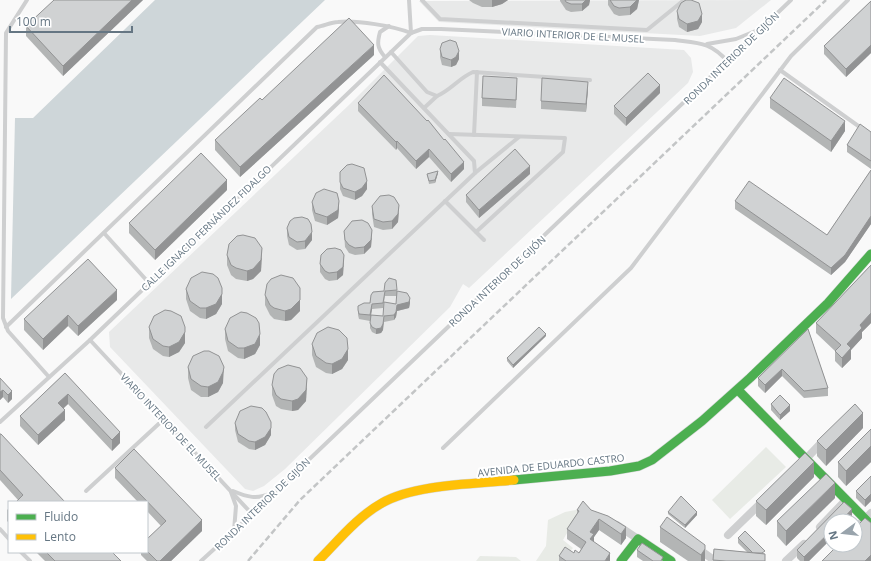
<svg xmlns="http://www.w3.org/2000/svg" width="871" height="561" font-family="'Open Sans',sans-serif">
<style>
.built{fill:#e8e9e9}
.green{fill:#e8ebe6}
.water{fill:#ced6d9}
.lines{fill:none;stroke-linecap:round;stroke-linejoin:round}
.fast-casing{stroke:#d5d6d7;stroke-width:10}
.slow-casing{stroke:#d5d6d7;stroke-width:10}
.lane{stroke:#cecfd0;stroke-width:4}
.street{stroke:#cecfd0;stroke-width:8}
.fast{stroke:#4caf50;stroke-width:9}
.slow{stroke:#ffc107;stroke-width:9}
.rail{stroke:#c3c5c6;stroke-width:2.5;stroke-dasharray:6 3;stroke-linecap:butt}
.wall{fill:#b3b5b5}
.shaded-wall{fill:#929394}
.building{fill:#d0d2d3;stroke:#929394}
.labels{text-anchor:middle;stroke-width:4;stroke-linejoin:round;paint-order:stroke}
.street-label{font-size:10px;fill:#657683;stroke:#fff}
</style>
<rect width="100%" height="100%" fill="#f9f9f9"/>
<g class="built">
<polygon points="771,0 736,28 700,36 439,22 419,1"/>
<polygon points="430,35 684,50 691,58 693,72 688,83 469,288 463,284 450,307 285,469 264,486 253,491 245,489 110,347 109,332 350,104 418,36"/>
</g>
<g class="green">
<polygon points="766,447 786,467 730,519 712,500"/>
<polygon points="581,509 563,540 573,548 560,561 536,561 546,546 548,520 565,512"/>
<polygon points="480,556 516,557 521,561 476,561"/>
</g>
<polygon class="water" points="155,0 325,0 11,299 15,118 33,118"/>
<g class="lines">
<defs>
<g id="fast">
<polyline points="738,390 871,525"/>
<polyline points="514,480 610,471 639,466 652,460 702,421 750,378 828,303 871,254"/>
<polyline points="621,561 638,539 671,561"/>
</g>
<path id="slow" d="M318,561C338,541 357,517 382,503C415,484 476,484 514,480"/>
</defs>
<use href="#fast" class="fast-casing"/>
<use href="#slow" class="slow-casing"/>
<g class="lane">
<polyline points="27,0 6,33 3,318 8,331 49,377"/>
<polyline points="409,0 411,33"/>
<polyline points="422,0 440,19 647,30 684,0"/>
<polyline points="707,44 736,39 758,30"/>
<path d="M391,52L427,92L437,96C451,90 459,78 473,72L590,80"/>
<path d="M385,57C377,48 377,43 380,32L389,26"/>
<polyline points="780,70 871,135"/>
<polyline points="424,108 437,96"/>
<polyline points="449,134 565,138 563,152 476,232"/>
<polyline points="474,135 477,72"/>
<polyline points="475,173 519,137"/>
<polyline points="445,201 484,240"/>
<polyline points="104,233 149,283"/>
<path d="M6,327L317,27C324,26 331,22 338,22C357,20 393,26 411,33"/>
<polyline points="90,340 252,514"/>
<path d="M0,422L90,340L411,33L422,29H441L675,40C699,43 711,42 728,62"/>
<polyline points="206,427 475,173 474,161 380,62"/>
<polyline points="443,448 631,268 791,56 848,0"/>
<polyline points="86,491 164,419"/>
<path d="M233,491C247,497 257,500 271,493"/>
<polyline points="231,492 236,506 234,531"/>
<polyline points="0,529 9,539"/>
<polyline points="21,552 30,561"/>
<polyline points="201,561 234,531 791,0"/>
</g>
<g class="street">
<polyline points="803,462 824,440"/>
<polyline points="617,525 638,539"/>
<polyline points="820,527 846,500"/>
<polyline points="855,529 871,513"/>
<polyline points="728,535 763,501"/>
<polyline points="697,548 711,558"/>
<polyline points="786,561 804,544"/>
</g>
<use href="#fast" class="fast"/>
<use href="#slow" class="slow"/>
<polyline class="rail" points="248,561 300,500 826,0"/>
</g>
<g class="wall">
<polygon points="143,0 63,76 26,36 26,26"/>
<polygon points="469,0 508,0 502,4 492,7 482,7 473,3"/>
<polygon points="560,0 590,0 589,5 582,11 571,12 566,10 560,1"/>
<polygon points="608,0 639,0 637,9 630,15 619,16 614,14 608,5"/>
<polygon points="871,1 871,53 846,77 824,54 824,46"/>
<polygon points="677,11 702,22 698,29 687,32 679,27 677,19"/>
<polygon points="440,49 459,59 456,65 451,67 442,65 440,57"/>
<polygon points="374,55 240,177 215,150 215,140"/>
<polygon points="517,86 516,108 482,106 482,98"/>
<polygon points="588,89 586,112 541,109 541,101"/>
<polygon points="660,93 626,126 614,114 614,106"/>
<polygon points="770,98 845,131 831,152 770,108"/>
<polygon points="358,103 464,169 451,182 429,157 416,169 397,148 396,150 358,111"/>
<polygon points="871,132 871,169 847,152 847,145"/>
<polygon points="871,170 871,224 845,262 831,275 735,209 735,201 827,235"/>
<polygon points="438,173 435,183 429,184 427,174"/>
<polygon points="530,174 479,218 466,202 466,195"/>
<polygon points="340,182 367,189 362,196 355,200 343,196 340,189"/>
<polygon points="227,190 155,260 129,233 129,223"/>
<polygon points="312,202 339,209 338,218 327,225 315,221 312,210"/>
<polygon points="372,206 399,213 398,222 392,229 383,230 374,227 372,214"/>
<polygon points="287,228 312,240 305,249 297,250 289,245 287,236"/>
<polygon points="344,231 372,238 371,247 364,254 355,255 349,253 345,247"/>
<polygon points="227,255 262,258 261,271 253,279 247,281 236,279 231,275 227,265"/>
<polygon points="344,263 343,275 337,280 329,281 325,279 320,272 320,264"/>
<polygon points="871,265 871,323 862,332 862,338 851,350 851,359 842,368 835,361 835,351 816,333 816,323"/>
<polygon points="186,289 222,299 222,304 216,314 206,319 200,318 190,311 186,299"/>
<polygon points="397,290 397,296 385,296 383,308 372,309 370,321 359,319 358,315 358,310 370,303 373,292"/>
<polygon points="265,295 300,298 300,311 291,320 285,321 274,319 270,315 265,305"/>
<polygon points="117,300 78,336 68,326 43,350 24,330 24,319"/>
<polygon points="410,303 409,308 397,311 396,317 394,320 384,322 383,330 381,333 376,334 372,332 370,328 370,323 383,316 396,304"/>
<polygon points="149,327 185,337 185,343 179,352 169,357 163,356 153,349 149,338"/>
<polygon points="225,329 260,345 255,354 244,359 238,358 228,351 225,339"/>
<polygon points="808,329 828,388 828,396 804,398 782,376 765,393 758,386 758,378"/>
<polygon points="546,336 513,368 507,361 507,358"/>
<polygon points="312,344 348,360 342,369 332,374 326,373 316,367 312,355"/>
<polygon points="188,367 223,383 218,392 208,397 201,397 191,390 188,378"/>
<polygon points="65,373 120,443 112,451 68,404 64,408 65,420 38,445 20,426 20,416"/>
<polygon points="0,378 12,399 8,403 3,397 0,400"/>
<polygon points="272,385 307,388 306,401 298,410 292,411 281,409 276,406 272,395"/>
<polygon points="771,404 790,411 780,420 771,410"/>
<polygon points="235,423 271,435 265,445 255,450 249,449 238,442 235,430"/>
<polygon points="863,428 826,466 817,456 817,441"/>
<polygon points="871,429 871,462 846,486 838,477 838,462"/>
<polygon points="0,434 65,502 18,500 0,480"/>
<polygon points="115,468 202,531 171,561 147,561 141,555 141,552 147,552 147,539 161,526 147,511 147,502 138,502 115,478"/>
<polygon points="871,476 871,501 865,507 856,498 856,491"/>
<polygon points="814,477 766,525 756,516 756,501"/>
<polygon points="835,498 786,546 777,536 777,521"/>
<polygon points="844,502 852,509 852,517 848,521 831,521 831,539 809,561 800,561 797,558 797,550"/>
<polygon points="9,508 9,523 7,521 7,510"/>
<polygon points="577,510 591,510 626,538 621,545 599,530 594,537 594,542 610,561 559,561 559,556 579,553 581,549 567,539 567,529 577,514"/>
<polygon points="668,512 697,515 685,528 668,514"/>
<polygon points="660,527 705,545 705,561 688,561 660,542"/>
<polygon points="738,538 765,554 765,561 713,561 714,549 747,552 738,543"/>
<polygon points="637,550 663,561 643,561 637,557"/>
<polygon points="36,552 112,552 121,561 45,561"/>
</g>
<g class="shaded-wall">
<polygon points="132,0 143,0 63,76 63,66"/>
<polygon points="492,0 508,0 502,4 492,7"/>
<polygon points="586,0 590,0 589,5 582,11 582,4"/>
<polygon points="637,0 639,0 637,9 630,15 630,7"/>
<polygon points="702,14 702,22 698,29 687,32 687,24"/>
<polygon points="374,45 374,55 240,177 240,167"/>
<polygon points="871,45 871,53 846,77 846,69"/>
<polygon points="459,51 459,59 456,65 451,67 451,60"/>
<polygon points="588,82 588,89 586,112 586,104"/>
<polygon points="660,85 660,93 626,126 626,118"/>
<polygon points="845,121 845,131 831,152 831,141"/>
<polygon points="397,141 397,148 396,150 396,142"/>
<polygon points="429,149 429,157 416,169 416,161"/>
<polygon points="464,162 464,169 451,182 451,174"/>
<polygon points="530,166 530,174 479,218 479,210"/>
<polygon points="438,171 438,173 435,183 435,180"/>
<polygon points="227,180 227,190 155,260 155,250"/>
<polygon points="367,181 367,189 362,196 355,200 355,192"/>
<polygon points="339,201 339,209 338,218 327,225 327,217"/>
<polygon points="399,205 398,222 392,229 392,221"/>
<polygon points="871,216 871,224 845,262 831,275 831,268"/>
<polygon points="372,230 371,247 364,254 364,247"/>
<polygon points="312,232 312,240 305,249 305,241"/>
<polygon points="262,248 261,271 253,279 247,281 247,271"/>
<polygon points="344,255 343,275 337,280 337,272"/>
<polygon points="222,288 222,304 216,314 206,319 206,308"/>
<polygon points="300,288 300,311 291,320 285,321 285,311"/>
<polygon points="117,290 117,300 78,336 78,326"/>
<polygon points="410,298 410,303 409,308 397,311 396,317 394,320 394,315 397,305"/>
<polygon points="372,304 372,309 370,321 370,315"/>
<polygon points="871,313 871,323 862,332 862,338 851,350 851,359 842,368 842,358 847,344 860,325"/>
<polygon points="68,315 68,326 43,350 43,339"/>
<polygon points="384,316 383,330 381,333 376,334 376,329"/>
<polygon points="185,327 185,343 179,352 169,357 169,347"/>
<polygon points="260,334 260,345 255,354 244,359 244,348"/>
<polygon points="546,334 546,336 513,368 513,365"/>
<polygon points="348,349 348,360 342,369 332,374 332,364"/>
<polygon points="224,367 223,383 218,392 208,397 208,387"/>
<polygon points="782,369 782,376 765,393 765,385"/>
<polygon points="307,378 306,401 298,410 292,411 292,401"/>
<polygon points="3,390 3,397 0,400 0,392"/>
<polygon points="12,391 12,399 8,403 8,395"/>
<polygon points="68,394 68,404 58,413 58,403"/>
<polygon points="790,405 790,411 780,420 780,415"/>
<polygon points="65,410 65,420 38,445 38,435"/>
<polygon points="863,413 863,428 826,466 826,450"/>
<polygon points="271,422 271,435 265,445 255,450 255,442"/>
<polygon points="120,432 120,443 112,451 112,440"/>
<polygon points="871,446 871,462 846,486 846,471"/>
<polygon points="814,462 814,477 766,525 766,510"/>
<polygon points="835,483 835,498 786,546 786,531"/>
<polygon points="871,494 871,501 865,507 865,500"/>
<polygon points="852,509 852,517 848,521 841,521"/>
<polygon points="697,512 697,515 685,528 685,525"/>
<polygon points="599,519 599,530 594,537 594,545 590,550 590,532"/>
<polygon points="202,520 202,531 171,561 160,561"/>
<polygon points="626,527 626,538 621,545 621,534"/>
<polygon points="831,531 831,539 809,561 804,561 804,557"/>
<polygon points="705,549 705,561 701,561 701,555"/>
<polygon points="610,553 610,561 605,561"/>
<polygon points="871,555 871,561 865,561"/>
</g>
<g class="building">
<polygon points="54,0 132,0 63,66 26,26"/>
<polygon points="565,0 586,0 582,4 571,4 566,2"/>
<polygon points="610,0 637,0 630,7 619,8 614,6"/>
<polygon points="686,0 691,0 699,3 702,14 698,21 687,24 679,19 677,11 681,3"/>
<polygon points="871,1 871,45 846,69 824,46"/>
<polygon points="349,18 374,45 240,167 215,140 260,98 262,100"/>
<polygon points="450,40 456,42 459,51 456,57 451,60 442,57 440,49 442,43"/>
<polygon points="648,73 660,85 626,118 614,106"/>
<polygon points="384,75 427,121 428,120 444,140 445,139 464,162 451,174 429,149 416,161 397,141 396,142 358,103"/>
<polygon points="483,76 517,78 516,100 482,98"/>
<polygon points="542,78 588,82 586,104 541,101"/>
<polygon points="784,78 845,121 831,141 770,98"/>
<polygon points="860,124 871,132 871,161 847,145"/>
<polygon points="515,149 530,166 479,210 466,195"/>
<polygon points="201,153 227,180 155,250 129,223"/>
<polygon points="352,164 364,168 367,181 362,188 355,192 343,188 340,182 340,172 347,165"/>
<polygon points="871,170 871,216 845,255 831,268 735,201 749,181 827,235"/>
<polygon points="438,171 435,180 429,181 427,174"/>
<polygon points="324,189 337,193 339,201 338,210 327,217 315,213 312,202 316,193"/>
<polygon points="389,195 394,197 399,205 398,214 392,221 383,222 374,219 372,206 380,196"/>
<polygon points="302,217 308,219 311,224 312,232 305,241 297,242 289,237 287,228 290,221 294,218"/>
<polygon points="362,220 368,223 372,230 371,240 364,247 355,248 349,245 345,240 344,231 352,221"/>
<polygon points="243,235 255,238 262,248 261,260 253,269 247,271 236,268 231,265 227,255 229,244 237,236"/>
<polygon points="335,248 341,250 344,255 343,267 337,272 329,273 325,271 320,264 321,255 327,249"/>
<polygon points="88,259 117,290 78,326 68,315 43,339 24,319"/>
<polygon points="871,265 871,313 860,325 862,328 847,344 851,348 842,358 835,351 841,345 816,323"/>
<polygon points="202,272 213,274 218,278 222,288 222,294 216,304 206,308 200,308 190,301 186,289 191,278"/>
<polygon points="281,275 293,278 300,288 300,300 291,309 285,311 274,308 270,305 265,295 267,284 271,279"/>
<polygon points="389,278 396,280 397,290 385,291 383,303 372,304 370,315 359,314 358,310 358,306 364,303 370,303 371,295 373,292 384,291 385,283"/>
<polygon points="397,291 407,293 410,298 409,302 397,305 396,312 394,315 384,316 383,324 381,328 376,329 372,327 370,323 371,315 383,316 384,302 396,304"/>
<polygon points="165,310 171,311 181,316 185,327 185,332 179,342 169,347 163,346 153,339 149,327 154,316"/>
<polygon points="241,312 247,313 256,318 259,323 260,334 255,344 244,348 238,348 228,341 225,329 230,318"/>
<polygon points="328,327 339,330 347,338 348,349 342,359 332,364 326,363 316,356 312,344 317,333"/>
<polygon points="539,327 546,334 513,365 507,358"/>
<polygon points="808,329 828,388 804,391 782,369 765,385 758,378"/>
<polygon points="204,351 209,351 219,356 224,367 223,372 218,382 208,387 201,386 191,379 188,367 193,356"/>
<polygon points="288,365 300,368 307,378 306,390 298,399 292,401 281,399 276,395 272,385 274,374 278,369"/>
<polygon points="65,373 120,432 112,440 68,394 58,403 65,410 38,435 20,416"/>
<polygon points="0,378 12,391 8,395 3,390 0,392"/>
<polygon points="780,395 790,405 780,415 771,404"/>
<polygon points="855,404 863,413 826,450 817,441"/>
<polygon points="251,406 262,408 266,412 271,422 271,428 265,437 255,442 249,441 238,434 235,423 240,411"/>
<polygon points="871,429 871,446 846,471 838,462"/>
<polygon points="0,434 1,434 65,502 16,502 23,495 0,470"/>
<polygon points="134,449 202,520 160,561 157,561 147,551 147,539 166,521 115,468"/>
<polygon points="805,453 814,462 766,510 756,501"/>
<polygon points="826,474 835,483 786,531 777,521"/>
<polygon points="871,476 871,494 865,500 856,491"/>
<polygon points="681,496 697,512 685,525 668,512"/>
<polygon points="583,501 591,510 608,516 626,527 621,534 599,519 590,532 594,534 590,539 610,553 605,561 566,561 559,556 565,547 574,553 575,550 579,553 586,542 567,529 579,511 577,510"/>
<polygon points="844,502 852,509 841,521 831,521 831,531 804,557 797,550"/>
<polygon points="667,517 705,545 705,549 701,555 660,527"/>
<polygon points="865,518 871,523 871,555 865,561 822,561 838,545 855,545 855,528"/>
<polygon points="745,531 765,551 762,553 753,553 738,538"/>
<polygon points="642,543 663,557 661,561 653,561 637,550"/>
<polygon points="714,549 765,554 765,561 726,561 713,560"/>
<polygon points="46,552 112,552 121,561 55,561"/>
</g>
<g class="labels">
<g class="street-label">
<text transform="translate(573 35) rotate(3)" y="4">VIARIO INTERIOR DE EL MUSEL</text>
<text transform="translate(731 58) rotate(-44)" y="4">RONDA INTERIOR DE GIJÓN</text>
<text transform="translate(206 228) rotate(-44)" y="4">CALLE IGNACIO FERNÁNDEZ FIDALGO</text>
<text transform="translate(497 281) rotate(-43)" y="4">RONDA INTERIOR DE GIJÓN</text>
<text transform="translate(171 427) rotate(47)" y="4">VIARIO INTERIOR DE EL MUSEL</text>
<text transform="translate(551 465) rotate(-6)" y="4">AVENIDA DE EDUARDO CASTRO</text>
<text transform="translate(262 504) rotate(-44)" y="4">RONDA INTERIOR DE GIJÓN</text>
</g>
</g>
<rect x="8" y="501" width="140" height="52" fill="#ffffff" stroke="#c1c8cd"/>
<rect x="16" y="514" width="20" height="6" fill="#4caf50" stroke="#c1c8cd"/>
<text x="44" y="521" font-size="12" fill="#657683">Fluido</text>
<rect x="16" y="534" width="20" height="6" fill="#ffc107" stroke="#c1c8cd"/>
<text x="44" y="541" font-size="12" fill="#657683">Lento</text>
<g transform="translate(843 533) rotate(255)"><circle r="19" fill="#ffffff" stroke="#c1c8cd"/>
<path d="M0-3L7 15L0 10L-7 15Z" fill="#99a4ac"/>
<text y="-6" font-size="11" font-weight="bold" text-anchor="middle" fill="#657683">N</text>
</g>
<path d="M10 26v6h122v-6" fill="none" stroke="#657683" stroke-width="2"/>
<text x="16" y="26" font-size="12" fill="#657683" stroke="#ffffff" stroke-width="3" paint-order="stroke">100 m</text>
</svg>
